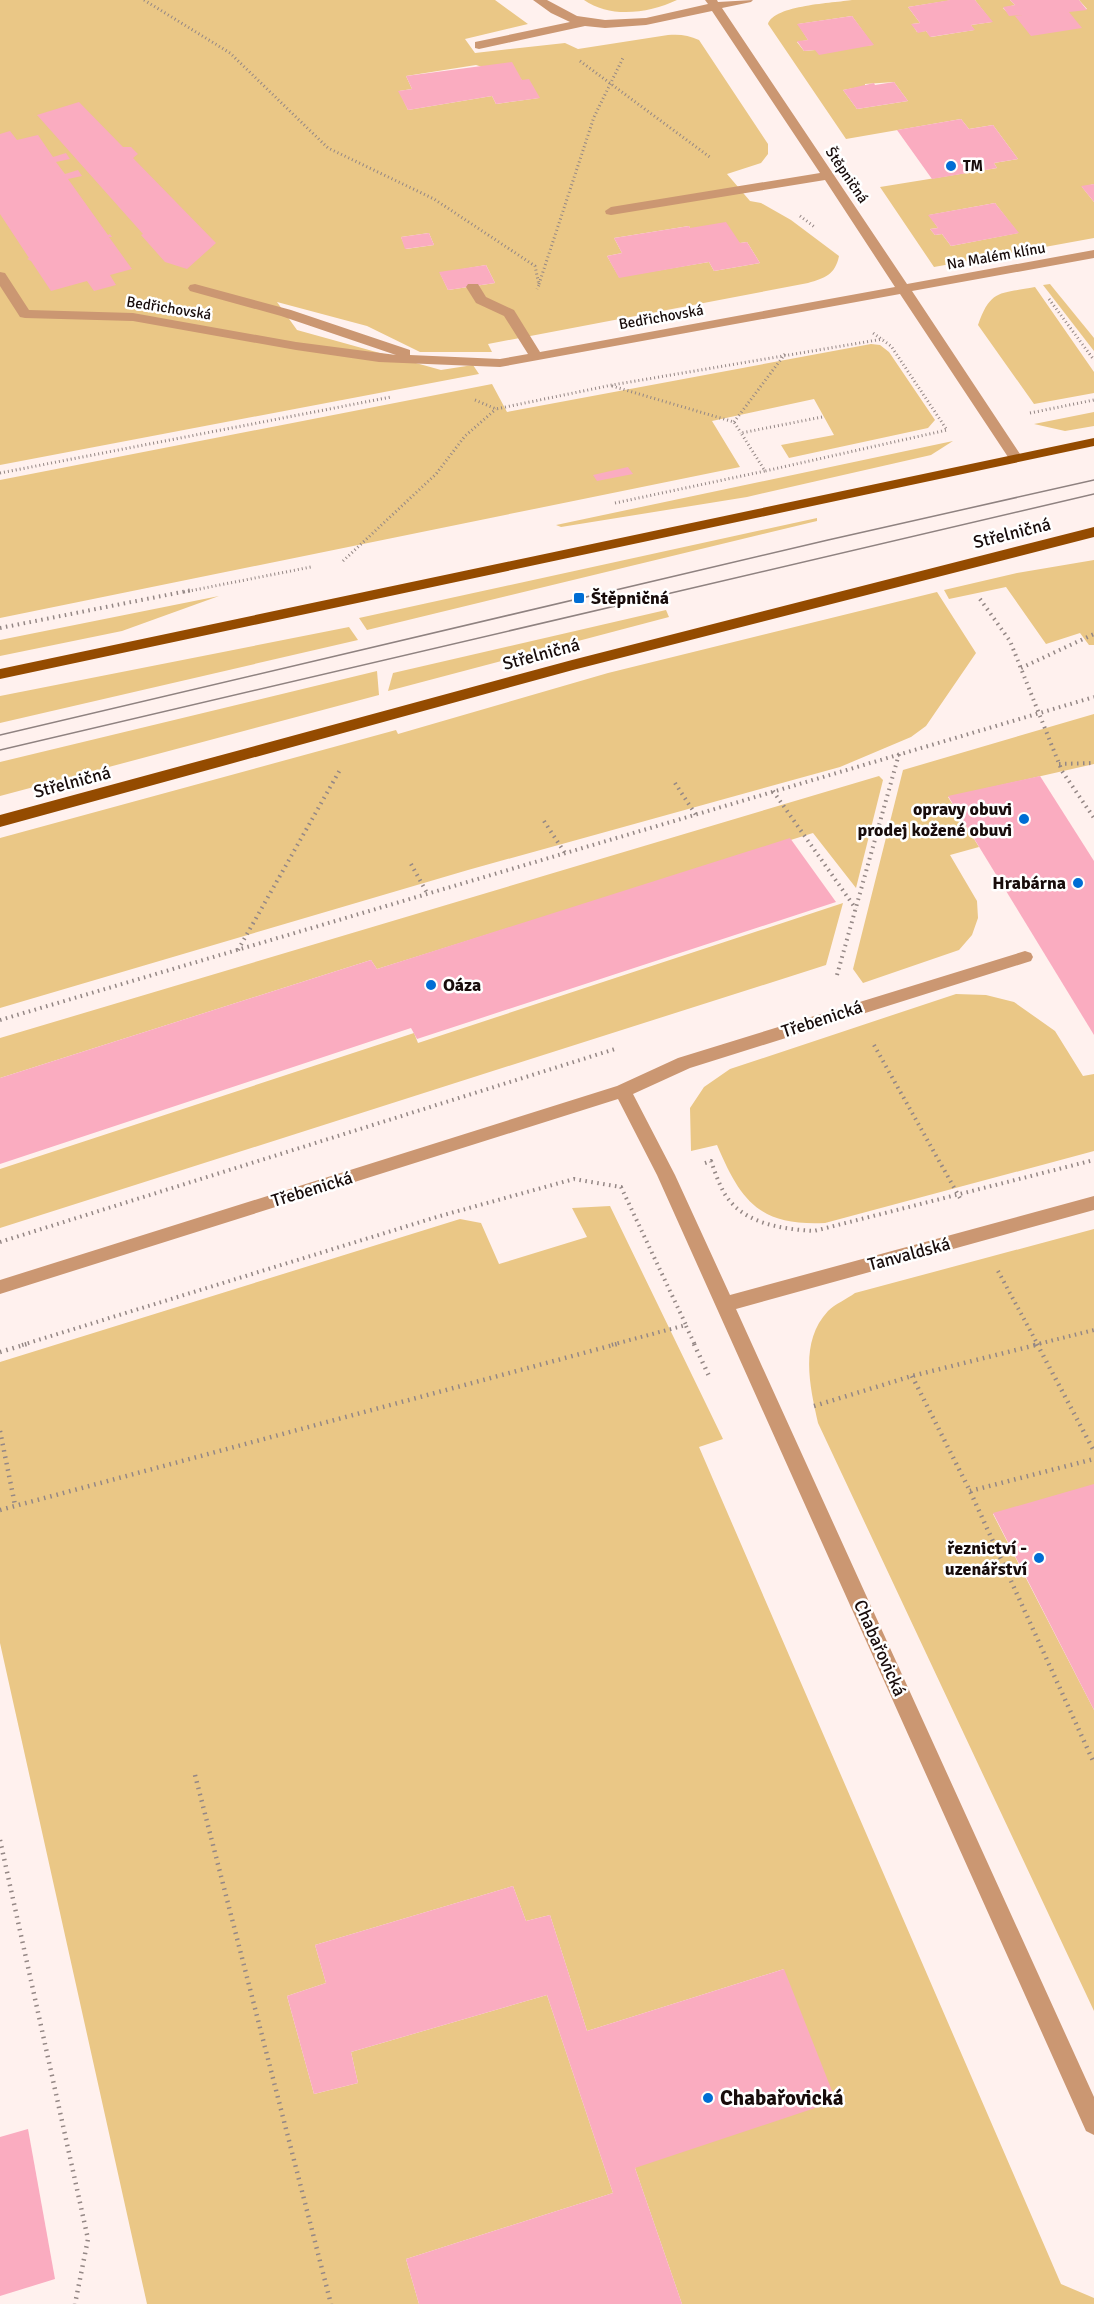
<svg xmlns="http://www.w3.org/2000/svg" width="1094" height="2304" font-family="Signika,sans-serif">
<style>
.green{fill:#eac786;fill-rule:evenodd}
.building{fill:#faacc0}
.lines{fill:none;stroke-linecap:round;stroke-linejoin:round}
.path-far2{stroke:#948785;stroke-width:3;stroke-dasharray:1 3;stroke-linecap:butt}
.path-far1{stroke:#948785;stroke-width:4;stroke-dasharray:1.5 4.5;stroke-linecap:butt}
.path{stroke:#948785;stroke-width:4.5;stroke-dasharray:1.5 5;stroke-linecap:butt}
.minor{fill:#cb9772;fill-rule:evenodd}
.major{fill:#944b00;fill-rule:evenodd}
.tram{stroke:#8f8280;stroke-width:1.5}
.poi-dot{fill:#006dd4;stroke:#fff;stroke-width:2}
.labels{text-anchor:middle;stroke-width:5;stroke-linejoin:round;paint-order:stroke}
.far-poi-label{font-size:15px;font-weight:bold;fill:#180c0b;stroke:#fff;text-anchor:start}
.far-street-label{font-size:15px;fill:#180c0b;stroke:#fff}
.street-label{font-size:18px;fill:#180c0b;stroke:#fff}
.poi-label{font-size:18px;font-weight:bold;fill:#180c0b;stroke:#fff;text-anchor:end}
.near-poi-label{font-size:21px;font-weight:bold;fill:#180c0b;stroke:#fff;text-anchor:start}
</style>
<rect width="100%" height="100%" fill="#fff1ee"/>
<g class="green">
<path d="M0,0H495L528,24L465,39L475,53L565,43L578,49L668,35C679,34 689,35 699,40L768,144V154L761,163L727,174L750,201L761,203L791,220L839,256C835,275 825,278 808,283L488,344L492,352H420L367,326L277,302L297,330L441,370L473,365L479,374L0,465ZM476,65L522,80L539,98L496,104L492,96L408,110L399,91L412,89L406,76ZM689,226L690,228L740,243L747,242L760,263L714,271L709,262L619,277L607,256L622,253L614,238ZM429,233L434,245L406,249L401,237ZM486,265L495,283L448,290L440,273Z"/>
<path d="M584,0H677C649,13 611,19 584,0Z"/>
<path d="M852,0H953L908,7L920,23L912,24L917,32L926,31L931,37L974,30L971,25L992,22L975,0H1010L1015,5L1003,8L1010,15L1087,9L1079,0H1094V184L1082,187L1094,202V238L934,267L880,187L997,168L994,163L1018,159L993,125L969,129L961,119L846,139L768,24C774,5 834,3 852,0ZM852,16L873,45L804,51L797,42L808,40L798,24ZM894,82L908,101L857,109L843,90L865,86V84ZM995,203L1018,233L951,246L942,234L935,235L930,229L938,228L929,215Z"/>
<polygon points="1050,284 1094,338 1094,351 1043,285"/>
<path d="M1035,287L1094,372V393L1034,404L978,325C991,288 1000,294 1035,287Z"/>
<polygon points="871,344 880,345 889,352 935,420 928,428 789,458 781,445 834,435 814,399 712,421 740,467 0,618 0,480 492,384 507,412"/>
<polygon points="1094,412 1094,426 1065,431 1034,424"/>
<polygon points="953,441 931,455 747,497 561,527 556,525"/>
<polygon points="817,518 817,521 367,630 359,618"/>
<polygon points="1094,560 1094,645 1089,645 1080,633 1046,644 1006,587 949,599 944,590 1017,573"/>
<polygon points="937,592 976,653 926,726 911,737 840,767 468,870 0,1008 0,838 396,730 398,734 608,673"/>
<polygon points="219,596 122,631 0,656 0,640"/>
<polygon points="666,610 669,617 388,691 393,673"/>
<polygon points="349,627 358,640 0,723 0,696"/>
<polygon points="377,671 379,695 0,796 0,762"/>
<polygon points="1094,714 1094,764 948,797 979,847 950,855 977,901 978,918 972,935 959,950 863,983 853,969 903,770"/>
<polygon points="879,776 883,780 856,888 813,833 377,969 371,960 0,1078 0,1038"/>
<polygon points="843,903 826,965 0,1228 0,1169 414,1033 418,1043"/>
<path d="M956,994L986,995L1014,1002L1055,1031L1083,1076L1094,1074V1151L825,1223C759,1226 741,1201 717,1145L691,1151L690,1108L704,1087L730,1069Z"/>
<polygon points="610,1206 723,1439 699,1447 1061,2284 1094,2298 1094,2304 682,2304 635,2168 784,1969 587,2031 550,1915 526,1921 513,1886 315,1945 326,1983 287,1996 314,2094 358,2083 351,2052 547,1995 613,2193 406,2259 419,2304 147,2304 0,1643 0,1362 460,1219 481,1223 499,1264 587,1237 572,1208"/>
<path d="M1094,1229V1485L993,1514L1094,1710V2011L818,1423C810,1387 799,1342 828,1311C835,1304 847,1299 855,1293Z"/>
</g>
<g class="building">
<polygon points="950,0 975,0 993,22 971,25 975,30 930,37 926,31 918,33 911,24 920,23 908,7"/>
<polygon points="1010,0 1079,0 1087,10 1069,12 1082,28 1031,36 1015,16 1023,15 1009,16 1003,7 1015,5"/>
<polygon points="852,16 874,45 819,55 815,50 804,51 797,41 808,40 797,24"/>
<polygon points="512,62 522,80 529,79 540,98 496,104 492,96 408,110 398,91 412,89 406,76"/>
<polygon points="894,82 908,101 857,109 843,90 874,83 875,85"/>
<polygon points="79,102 123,147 131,147 138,154 133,158 216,243 187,269 165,262 141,235 143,234 37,115"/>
<polygon points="961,119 969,129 993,125 1018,159 994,163 997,168 932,179 897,130"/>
<polygon points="10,131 17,140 38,135 53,157 66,153 70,159 56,162 65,174 78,170 82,176 68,179 108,235 110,234 112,237 109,237 132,269 110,275 116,285 94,291 87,281 51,291 31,261 27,259 29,258 0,214 0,134"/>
<polygon points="1094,184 1094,202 1081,186"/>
<polygon points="995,203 1019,233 951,246 942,234 935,235 930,229 938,228 928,215"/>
<polygon points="726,222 740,243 747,242 760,263 714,271 709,262 619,278 607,256 622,253 614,238 689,226 690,228"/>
<polygon points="429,233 434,245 405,249 401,237"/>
<polygon points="486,265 495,283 448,290 439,272"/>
<polygon points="628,467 633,474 597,481 593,475"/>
<polygon points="1040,776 1094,861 1094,1035 948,796"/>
<polygon points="790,838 836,902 417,1039 411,1028 0,1164 0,1078 371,960 377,969"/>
<polygon points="1094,1484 1094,1710 993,1513"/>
<polygon points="513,1886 526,1921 550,1915 587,2031 784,1969 836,2101 635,2168 682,2304 419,2304 406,2259 613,2193 547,1995 351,2052 358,2083 314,2094 287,1996 326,1983 315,1945"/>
<polygon points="28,2129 55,2279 0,2296 0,2137"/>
</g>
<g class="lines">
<g class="path-far2">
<polyline points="144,0 230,53 328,148 434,199 535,266 539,285 537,289"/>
<polyline points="580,61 711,158"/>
<polyline points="800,216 816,228"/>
<polyline points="539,284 594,117 623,58"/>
<polyline points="1049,299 1094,360"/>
<polyline points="612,386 734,422 741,433"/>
<polyline points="475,400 496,409 612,385 883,339"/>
<polyline points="1030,413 1094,400"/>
<polyline points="822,417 741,433 765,471 947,430 891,346 873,333"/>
<polyline points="734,422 785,354"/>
<polyline points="0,473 391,397"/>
<polyline points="615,503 765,471"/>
<polyline points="343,561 436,474 465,436 496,409"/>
<polyline points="184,592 311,567"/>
</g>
<g class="path-far1">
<polyline points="980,599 1010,641 1062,771 1094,818"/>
<polyline points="0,628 192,590"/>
<polyline points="1021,668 1094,634"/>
<polyline points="1059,764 1094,763"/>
<polyline points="675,783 696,815"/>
<polyline points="773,791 856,909"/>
<polyline points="544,821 565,853"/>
<polyline points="411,864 427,893"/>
<polyline points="238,950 341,768"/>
<polyline points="837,975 899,754"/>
<polyline points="0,1020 1094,697"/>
<polyline points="874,1045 961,1200"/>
<path d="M705,1163L711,1161C715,1172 719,1185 726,1196C745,1224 782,1229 814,1231L1094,1160"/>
<polyline points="0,1242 615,1049"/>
<polyline points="998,1271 1038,1345"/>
<polyline points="686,1326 695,1345"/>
<polyline points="22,1345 440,1216 574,1179 621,1187 686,1325 611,1345"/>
<polyline points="1034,1345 1094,1330"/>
</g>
<g class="path">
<polyline points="694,1344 709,1376"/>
<polyline points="1037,1344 1094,1451"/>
<polyline points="0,1352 27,1344"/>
<polyline points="912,1376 970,1491 1094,1763"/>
<polyline points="814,1406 912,1376 1040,1344"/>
<polyline points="0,1431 15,1505"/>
<polyline points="970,1491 1094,1459"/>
<polyline points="0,1510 617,1344"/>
<polyline points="195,1775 331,2304"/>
<polyline points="0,1840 88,2239 75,2304"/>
</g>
<g class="minor">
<polygon points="533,0 547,0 577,16 605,20 646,18 708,4 705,0 717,0 718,2 753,0 751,2 722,8 907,284 1094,250 1094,258 912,291 1022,457 1020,460 1010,460 900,294 500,367 379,362 296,350 133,321 25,318 20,317 0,286 0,272 5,273 29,310 133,313 296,342 396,355 281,316 190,291 188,288 190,285 195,284 291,310 410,350 410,355 500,359 528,354 504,316 476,303 466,287 468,284 478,284 486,297 514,310 540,352 895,287 825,180 611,215 606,214 605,211 611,207 820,173 712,11 646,25 605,28 585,26 479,49 475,48 475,42 570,22 551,13"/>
<polygon points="1025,951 1031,953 1033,957 1031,961 690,1068 633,1094 675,1175 730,1295 1094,1196 1094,1210 736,1309 1094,2097 1094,2135 1086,2131 657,1175 618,1099 0,1294 0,1280 617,1086 678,1058"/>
</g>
<g class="major">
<polygon points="1094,438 1094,446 0,679 0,669"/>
<polygon points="1094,527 1094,537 573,670 0,827 0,815 572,660"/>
</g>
<g class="tram">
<polyline points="0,735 828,540 1094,480"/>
<polyline points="0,750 1094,494"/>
</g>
</g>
<g class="poi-dot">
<circle cx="951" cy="166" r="6"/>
<rect x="573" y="592" width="12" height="12" rx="3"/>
<circle cx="1024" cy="819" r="6"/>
<circle cx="1078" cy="883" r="6"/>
<circle cx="431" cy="985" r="6"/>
<circle cx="1039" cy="1558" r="6"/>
<circle cx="708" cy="2098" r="6"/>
</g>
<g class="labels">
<g class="far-poi-label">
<text x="963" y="171">TM</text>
</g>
<g class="far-street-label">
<text transform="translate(847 175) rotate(56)" y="5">Štěpničná</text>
<text transform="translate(996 256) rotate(-10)" y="5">Na Malém klínu</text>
<text transform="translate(169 308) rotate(9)" y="5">Bedřichovská</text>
<text transform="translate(661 317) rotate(-10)" y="5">Bedřichovská</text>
</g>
<g class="street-label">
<text transform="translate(1012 533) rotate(-14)" y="6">Střelničná</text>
<text transform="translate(541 654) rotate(-15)" y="6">Střelničná</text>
<text transform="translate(72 782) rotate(-15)" y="6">Střelničná</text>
<text transform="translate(822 1019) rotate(-18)" y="6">Třebenická</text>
<text transform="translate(312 1189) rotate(-17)" y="6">Třebenická</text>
<text transform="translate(909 1254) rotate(-15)" y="6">Tanvaldská</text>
<text transform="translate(880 1648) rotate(66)" y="6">Chabařovická</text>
</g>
<g class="poi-label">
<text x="591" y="604" text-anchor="start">Štěpničná</text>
<text x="1012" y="815">opravy obuvi<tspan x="1012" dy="21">prodej kožené obuvi</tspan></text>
<text x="1066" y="889">Hrabárna</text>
<text x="443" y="991" text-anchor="start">Oáza</text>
<text x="1027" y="1554">řeznictví -<tspan x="1027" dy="21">uzenářství</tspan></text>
</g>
<g class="near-poi-label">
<text x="720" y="2105">Chabařovická</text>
</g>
</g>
</svg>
